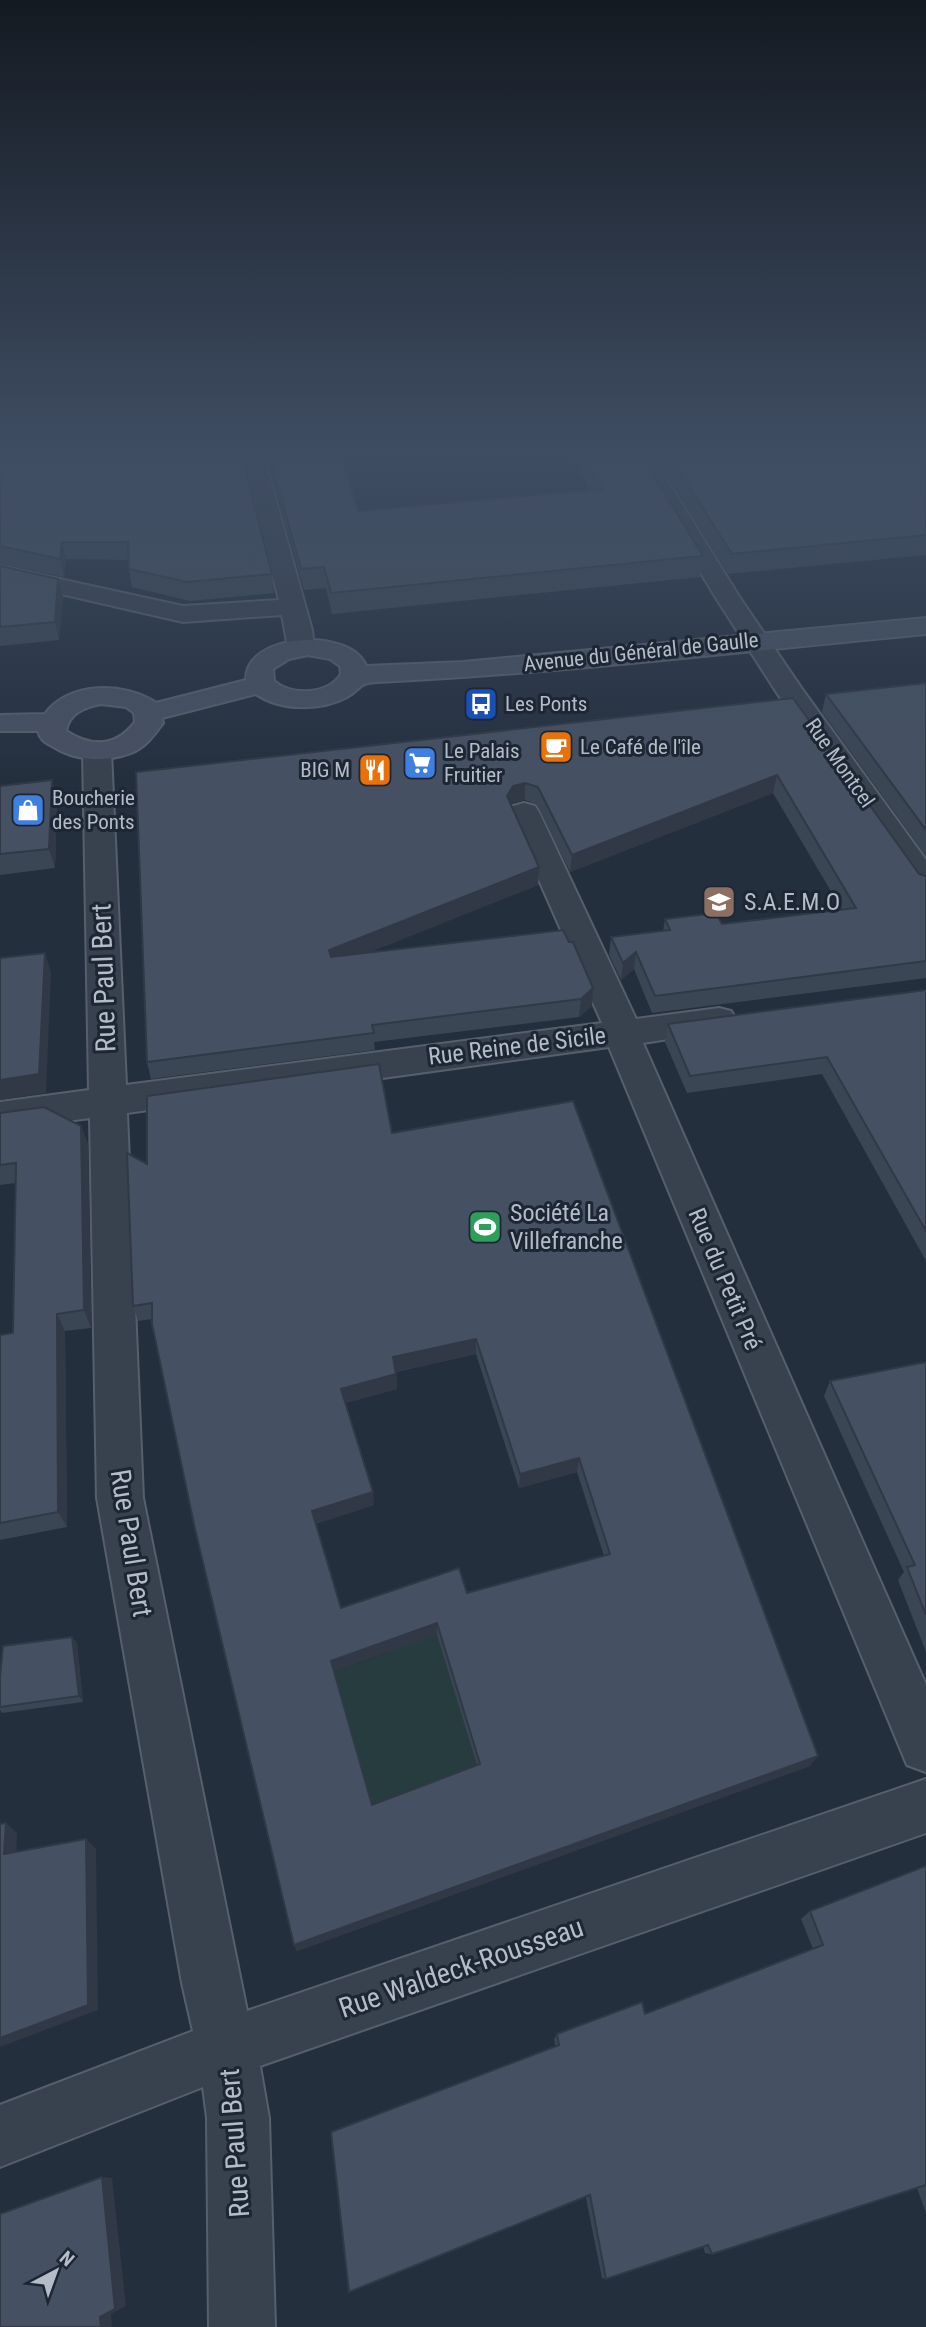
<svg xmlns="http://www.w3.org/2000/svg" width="926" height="2327" font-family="'Roboto Condensed',sans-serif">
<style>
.green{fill:#263c3f}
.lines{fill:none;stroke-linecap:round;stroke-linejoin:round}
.minor-casing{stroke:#565f6c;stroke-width:4}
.secondary-casing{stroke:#565f6c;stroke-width:4}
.minor{fill:#38414e;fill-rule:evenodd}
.secondary{fill:#465061;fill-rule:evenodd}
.wall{fill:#3b4654;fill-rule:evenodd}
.shaded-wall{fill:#303945}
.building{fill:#455162;stroke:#303945;stroke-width:2;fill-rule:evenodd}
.labels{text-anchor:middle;stroke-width:6;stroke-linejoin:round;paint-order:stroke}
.far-street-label{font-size:21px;fill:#b4bcc9;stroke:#1d2633}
.far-poi-label{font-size:21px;fill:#b4bcc9;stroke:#1d2633;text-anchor:start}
.poi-label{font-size:24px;fill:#b4bcc9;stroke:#1d2633;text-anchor:start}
.street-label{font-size:24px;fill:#b4bcc9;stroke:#1d2633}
.near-street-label{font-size:28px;fill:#b4bcc9;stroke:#1d2633}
</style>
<rect width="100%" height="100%" fill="#242f3e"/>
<polygon class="green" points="424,1592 480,1774 374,1814 333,1672 390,1652"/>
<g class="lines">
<defs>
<g id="minor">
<polygon points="241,454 263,454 312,630 314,648 310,654 301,656 292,654 288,648 282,615 183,622 0,580 0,566 183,606 279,600"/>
<polygon points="629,454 651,454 740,598 802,689 926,860 926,893 915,890 777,693 716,598"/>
<polygon points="97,742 107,745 111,751 126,1085 602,1023 509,812 513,806 524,803 535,806 539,812 636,1019 719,1008 731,1011 737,1020 731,1029 643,1043 926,1685 926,1772 907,1765 609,1047 127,1113 143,1498 247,2011 926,1779 926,1833 260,2066 269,2118 275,2327 209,2327 207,2118 203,2087 0,2167 0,2105 193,2031 182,1983 97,1498 90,1118 0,1130 0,1102 89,1090 83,751 87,745"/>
</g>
<path id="secondary" d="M926,618V634C744,651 561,673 378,682C357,683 363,688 347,697C321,711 280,711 256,694L162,718L163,723C154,735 146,747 131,753C105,763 75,761 52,746C44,742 40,739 38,731H0V715L45,714C69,681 125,682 156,703L246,680C245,632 351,627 366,666L463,662ZM308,655L330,659L340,666L341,674C328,695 292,696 274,681L273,669L289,659ZM101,704L126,707L134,713L135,722C115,748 91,747 66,731C69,713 85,707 101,704Z"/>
</defs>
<use href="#minor" class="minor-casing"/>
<use href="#secondary" class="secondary-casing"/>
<use href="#minor" class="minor"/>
<use href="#secondary" class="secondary"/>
</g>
<g class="wall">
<polygon points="0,454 272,574 274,593 190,601 132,587 129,569 128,560 66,559 64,577 0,564"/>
<polygon points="267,454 341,454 358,511 590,490 571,454 640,454 703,556 700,577 332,614 326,588 304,590 268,462"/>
<polygon points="654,454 926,454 926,555 728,574"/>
<polygon points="0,566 58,579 63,597 59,640 0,646"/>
<polygon points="926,683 926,856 822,712 826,694"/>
<polygon points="793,698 919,874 926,876 926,978 652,1013 634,969 621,980 609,955 611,937 663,931 665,919 722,924 842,910 773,793 570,872 537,805 525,800 512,803 511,805 538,885 369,952 563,930 592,1006 579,1017 374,1042 375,1050 151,1079 147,1062 136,772"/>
<polygon points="52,780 57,799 55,868 0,875 0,786"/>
<polygon points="926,990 926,1261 822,1074 687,1093 665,1042 668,1024"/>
<polygon points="0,1112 81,1126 88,1145 91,1328 65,1331 67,1527 0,1540 0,1335 13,1333 16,1183 0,1185"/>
<path d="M392,1133L810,1766L297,1951L294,1945L152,1319L138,1321L133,1306L147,1164ZM476,1354L519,1488L577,1472L604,1556L467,1593L341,1608L315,1524L374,1505L345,1403L397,1389L396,1372ZM437,1635L477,1765L372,1805L334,1671Z"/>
<polygon points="926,1362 926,1652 898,1580 904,1572 824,1396 830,1381"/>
<polygon points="77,1643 83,1702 2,1713 0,1710 0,1676"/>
<polygon points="926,1866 926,2213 917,2188 712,2254 705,2253 703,2246 606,2279 602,2278 554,2039 557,2034 645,2014 813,1949 801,1919 810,1911"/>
</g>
<g class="shaded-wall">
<polygon points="62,542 66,559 64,577 60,559"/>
<polygon points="58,579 63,597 59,640 55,622"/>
<polygon points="777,775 773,793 570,872 572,855"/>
<polygon points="52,780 57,799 55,868 49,849"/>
<polygon points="525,783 525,800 512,803 507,813 507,796 513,786"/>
<polygon points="539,867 538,885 331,968 329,950"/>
<polygon points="636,952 634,969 621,980 623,963"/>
<polygon points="45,953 51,972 46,1093 0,1100 0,1080"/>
<polygon points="593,988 592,1006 579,1017 581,999"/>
<polygon points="81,1126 88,1145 91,1328 84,1310"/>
<polygon points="57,1314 65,1331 67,1527 58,1512"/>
<polygon points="476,1339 476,1354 394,1372 393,1357"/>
<polygon points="396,1374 397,1389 343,1404 341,1389"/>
<polygon points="579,1458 577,1472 519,1488 520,1474"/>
<polygon points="373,1492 374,1505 314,1524 312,1511"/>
<polygon points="437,1623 437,1635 333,1672 331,1661"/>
<polygon points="72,1637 77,1643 83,1702 79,1696"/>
<polygon points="818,1756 810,1766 297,1951 294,1945"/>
<polygon points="6,1823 17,1833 16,1863 4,1854"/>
<polygon points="86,1839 96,1849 98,2010 0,2047 0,2038"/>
<polygon points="102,2177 112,2178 126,2306 111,2314 112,2327 101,2327 100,2317"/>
</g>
<g class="building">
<polygon points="0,454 241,454 272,574 187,582 129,569 128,542 62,542 60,559 0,546"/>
<polygon points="269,454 341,454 358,511 602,489 583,454 640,454 703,556 331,593 324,567 301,569"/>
<polygon points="668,454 926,454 926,535 732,554"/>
<polygon points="0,566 58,579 55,622 0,627"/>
<polygon points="926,683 926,830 826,694"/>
<polygon points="793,698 919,874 926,876 926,961 655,996 636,952 623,963 611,937 670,930 665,919 716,913 722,924 856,908 777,775 572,855 538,787 525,783 513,786 507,796 539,867 329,950 331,957 563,930 569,942 573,942 593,988 581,999 372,1025 374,1033 147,1062 136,772"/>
<polygon points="52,780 49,849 0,854 0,786"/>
<polygon points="45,953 39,1074 0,1080 0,958"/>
<polygon points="926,990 926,1231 827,1057 690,1076 668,1024"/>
<path d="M379,1064L392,1133L573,1101L818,1756L294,1945L195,1529L152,1324V1303L133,1306L127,1153L147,1164V1096ZM476,1339L520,1474L579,1458L610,1554L467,1593L459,1568L341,1608L312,1511L373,1492L341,1389L396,1374L393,1357ZM437,1623L480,1764L372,1805L331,1661Z"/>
<polygon points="44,1107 81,1126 84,1310 57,1314 58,1512 0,1523 0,1335 13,1333 16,1163 0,1165 0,1113"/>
<polygon points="926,1362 926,1615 907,1567 915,1565 830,1381"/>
<polygon points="72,1637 79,1696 0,1707 0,1676 3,1646"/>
<polygon points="6,1823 4,1854 86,1839 88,2005 0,2038 0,1824"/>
<polygon points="926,1866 926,2185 712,2254 708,2245 606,2279 590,2195 349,2292 331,2132 559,2045 557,2034 642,2002 645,2014 823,1945 810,1911"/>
<polygon points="102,2177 115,2309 100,2317 101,2327 0,2327 0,2214"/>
</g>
<linearGradient id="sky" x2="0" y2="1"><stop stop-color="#141a22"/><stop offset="0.58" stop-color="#3f4d63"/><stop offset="1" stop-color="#3f4d63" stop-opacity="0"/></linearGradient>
<rect width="926" height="780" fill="url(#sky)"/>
<defs>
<symbol id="bus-square" viewBox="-11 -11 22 22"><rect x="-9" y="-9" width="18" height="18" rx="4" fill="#1a4fb4" stroke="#1d2633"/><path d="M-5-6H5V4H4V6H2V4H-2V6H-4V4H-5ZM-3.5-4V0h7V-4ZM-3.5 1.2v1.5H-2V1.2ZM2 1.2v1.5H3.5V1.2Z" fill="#fff"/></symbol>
<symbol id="cafe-square" viewBox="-11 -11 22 22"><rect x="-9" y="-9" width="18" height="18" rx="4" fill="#e8710a" stroke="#1d2633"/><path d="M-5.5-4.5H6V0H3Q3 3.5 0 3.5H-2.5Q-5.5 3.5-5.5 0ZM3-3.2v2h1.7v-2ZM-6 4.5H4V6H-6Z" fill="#fff"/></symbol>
<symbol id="supermarket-square" viewBox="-11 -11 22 22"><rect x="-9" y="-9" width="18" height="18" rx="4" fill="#3f7fe0" stroke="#1d2633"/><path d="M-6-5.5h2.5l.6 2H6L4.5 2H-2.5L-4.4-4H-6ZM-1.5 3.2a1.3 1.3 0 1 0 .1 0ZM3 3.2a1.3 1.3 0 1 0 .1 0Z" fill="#fff"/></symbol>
<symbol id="restaurant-square" viewBox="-11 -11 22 22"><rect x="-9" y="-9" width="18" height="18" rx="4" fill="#e8710a" stroke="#1d2633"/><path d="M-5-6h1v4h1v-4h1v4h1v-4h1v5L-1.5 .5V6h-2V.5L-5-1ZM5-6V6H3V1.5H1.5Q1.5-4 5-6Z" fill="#fff"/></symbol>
<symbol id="shop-square" viewBox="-11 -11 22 22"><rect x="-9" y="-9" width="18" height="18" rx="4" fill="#3f7fe0" stroke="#1d2633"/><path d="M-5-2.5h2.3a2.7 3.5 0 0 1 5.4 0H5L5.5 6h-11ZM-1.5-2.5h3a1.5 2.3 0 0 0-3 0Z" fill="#fff"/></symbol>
<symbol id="school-square" viewBox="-11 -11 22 22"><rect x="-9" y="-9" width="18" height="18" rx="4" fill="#8d6e63" stroke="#1d2633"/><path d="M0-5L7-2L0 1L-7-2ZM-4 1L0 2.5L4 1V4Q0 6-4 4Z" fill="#fff"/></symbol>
<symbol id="stadium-square" viewBox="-11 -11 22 22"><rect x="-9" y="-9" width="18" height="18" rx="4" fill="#2e9e5b" stroke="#1d2633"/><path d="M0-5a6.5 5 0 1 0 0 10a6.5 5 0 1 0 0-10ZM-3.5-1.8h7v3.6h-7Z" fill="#fff"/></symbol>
</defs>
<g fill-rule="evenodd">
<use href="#bus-square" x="462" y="685" width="38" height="38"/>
<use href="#cafe-square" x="537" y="728" width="38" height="38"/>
<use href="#supermarket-square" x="401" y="744" width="38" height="38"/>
<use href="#restaurant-square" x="356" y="751" width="38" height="38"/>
<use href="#shop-square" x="9" y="791" width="38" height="38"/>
<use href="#school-square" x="700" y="883" width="38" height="38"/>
<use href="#stadium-square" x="466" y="1208" width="38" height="38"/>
</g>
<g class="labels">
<g class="far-street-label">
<text transform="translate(641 652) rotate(-6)" y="7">Avenue du Général de Gaulle</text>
<text transform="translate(840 763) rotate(55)" y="7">Rue Montcel</text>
</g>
<g class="far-poi-label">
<text x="505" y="711">Les Ponts</text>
<text x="580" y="754">Le Café de l'île</text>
<text x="444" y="758">Le Palais<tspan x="444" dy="24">Fruitier</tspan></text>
<text x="350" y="777" text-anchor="end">BIG M</text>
<text x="52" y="805">Boucherie<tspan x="52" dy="24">des Ponts</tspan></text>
</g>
<g class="poi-label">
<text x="744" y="910">S.A.E.M.O</text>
<text x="510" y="1221">Société La<tspan x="510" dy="28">Villefranche</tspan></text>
</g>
<g class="street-label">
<text transform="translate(517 1046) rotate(-7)" y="8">Rue Reine de Sicile</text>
<text transform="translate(725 1279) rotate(67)" y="8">Rue du Petit Pré</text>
</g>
<g class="near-street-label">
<text transform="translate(103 978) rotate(-92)" y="10">Rue Paul Bert</text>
<text transform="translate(132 1543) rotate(81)" y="10">Rue Paul Bert</text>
<text transform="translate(461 1967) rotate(-19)" y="10">Rue Waldeck-Rousseau</text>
<text transform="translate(234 2143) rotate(-94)" y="10">Rue Paul Bert</text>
</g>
</g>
<g transform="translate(56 2271) rotate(41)" stroke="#1d2633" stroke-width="5" paint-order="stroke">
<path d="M0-5L12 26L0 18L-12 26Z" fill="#b4bcc9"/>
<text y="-10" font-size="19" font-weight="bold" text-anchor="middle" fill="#b4bcc9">N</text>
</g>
</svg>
